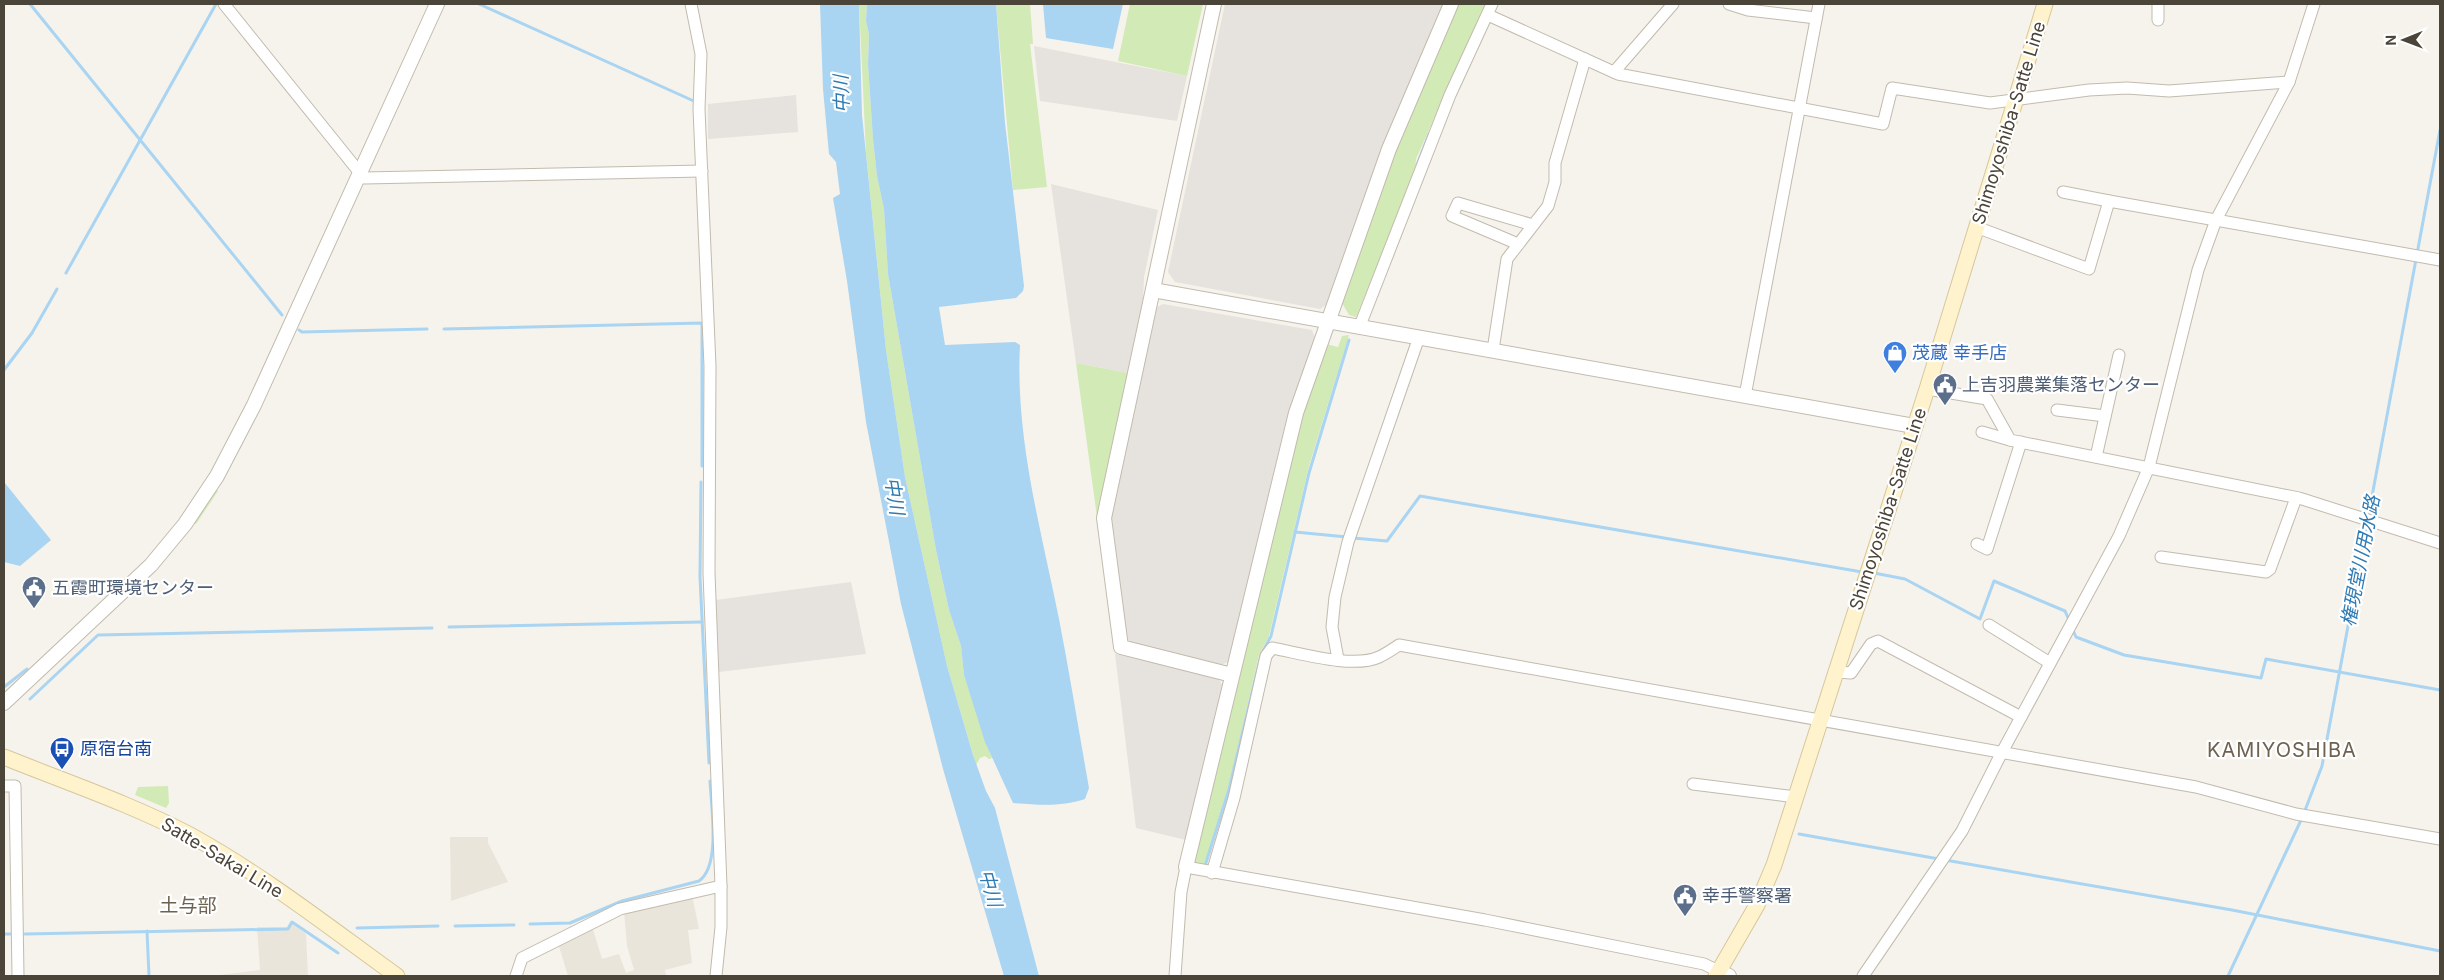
<svg xmlns="http://www.w3.org/2000/svg" width="2444" height="980" font-family="Inter,'Noto Sans JP',sans-serif">
<style>
.residential{fill:#eae5da}
.industrial{fill:#e6e2dd}
.green{fill:#d2eab5}
.water{fill:#a9d4f2}
.lines{fill:none;stroke-linecap:round;stroke-linejoin:round}
.stream{stroke:#a9d4f2;stroke-width:3}
.minor-casing{stroke:#c2bbae;stroke-width:13}
.tertiary-casing{stroke:#c2bbae;stroke-width:16}
.secondary-casing{stroke:#d6c79b;stroke-width:17}
.minor{stroke:#fff;stroke-width:11}
.tertiary{stroke:#fff;stroke-width:14}
.secondary{stroke:#fff3cd;stroke-width:15}
.labels{text-anchor:middle;stroke-width:4.5;stroke-linejoin:round;paint-order:stroke}
.street-label{font-size:18px;fill:#4b4439;stroke:#fff}
.shop-label{font-size:18px;fill:#366cbe;stroke:#fff;text-anchor:start}
.service-label{font-size:18px;fill:#4e5e75;stroke:#fff;text-anchor:start}
.transit-label{font-size:18px;fill:#164399;stroke:#fff;text-anchor:start}
.water-label{font-size:19px;font-style:italic;fill:#2e7ab2;stroke:#fff}
.neighbourhood-label{font-size:19px;fill:#6e6250;stroke:#fff}
.quarter-label{font-size:20px;letter-spacing:1px;fill:#6e6250;stroke:#fff}
</style>
<rect width="100%" height="100%" fill="#f6f3ec"/>
<g class="residential">
<polygon points="450,837 488,837 488,843 508,882 451,901"/>
<polygon points="692,895 699,929 688,930 692,963 665,970 666,976 568,976 558,943 592,926 602,959 619,954 626,973 634,970 627,946 624,911"/>
<polygon points="290,922 306,934 308,976 212,976 260,970 257,927 287,927"/>
</g>
<g class="industrial">
<polygon points="1225,4 1443,4 1383,144 1326,305 1320,309 1175,282 1168,272"/>
<polygon points="1034,46 1187,76 1177,121 1040,101"/>
<polygon points="796,95 798,132 708,139 708,104"/>
<polygon points="1051,184 1158,210 1144,277 1143,300 1128,373 1076,363"/>
<polygon points="1163,304 1312,330 1315,338 1287,417 1228,662 1221,665 1132,644 1127,638 1111,515 1157,307"/>
<polygon points="851,582 866,654 719,672 716,600"/>
<polygon points="1115,654 1218,678 1223,686 1186,840 1136,828"/>
</g>
<g class="green">
<polygon points="859,4 867,4 866,21 869,34 868,64 873,139 877,176 884,209 888,274 936,550 949,610 961,646 964,675 992,758 989,759 985,756 980,758 976,765 947,666 905,477 886,350 866,153"/>
<polygon points="996,4 1030,4 1033,44 1030,44 1047,187 1013,190"/>
<polygon points="1130,4 1203,4 1187,76 1118,61"/>
<polygon points="1456,4 1485,4 1416,159 1415,172 1356,317 1349,315 1341,301 1392,157"/>
<polygon points="1349,335 1309,466 1269,636 1259,655 1230,780 1204,867 1195,866 1192,861 1301,412 1326,344 1338,347 1342,336"/>
<polygon points="1076,363 1128,373 1097,517"/>
<polygon points="215,490 218,491 196,524 192,522"/>
<polygon points="168,786 169,803 166,808 135,795 138,787"/>
</g>
<g class="water">
<polygon points="820,4 859,4 862,115 886,350 905,477 947,666 973,755 986,791 995,808 1039,976 1004,976 943,769 901,604 866,422 847,281 833,198 840,194 836,162 829,154 823,89"/>
<path d="M867,4H996L1005,123L1024,286L1023,291L1016,298L939,307L945,345L1015,342L1020,345C1015,438 1041,529 1059,619C1070,675 1079,732 1089,788L1085,799C1061,807 1039,805 1013,803L985,742L964,675L961,646L949,610L936,550L888,274L884,209L877,176L873,139L868,64L869,34L866,21Z"/>
<polygon points="1043,4 1123,4 1113,49 1046,38"/>
<polygon points="4,482 51,540 20,566 4,562"/>
</g>
<g class="lines">
<g class="stream">
<polyline points="30,4 282,315"/>
<polyline points="479,4 696,102"/>
<polyline points="1417,165 1429,134"/>
<polyline points="66,273 216,4"/>
<polyline points="444,329 702,323 702,466"/>
<polyline points="299,330 302,332 427,329"/>
<polyline points="4,370 32,333 57,289"/>
<polyline points="701,482 700,577 709,763"/>
<polyline points="2368,518 2440,130"/>
<polyline points="1295,532 1347,537"/>
<polyline points="1353,538 1387,541 1420,496 1862,572"/>
<polyline points="1874,573 1905,579 1980,619 1994,581 2065,611 2069,620"/>
<polyline points="449,627 702,622"/>
<polyline points="2072,628 2076,637 2124,655 2261,678 2266,659 2440,690"/>
<polyline points="4,687 27,669"/>
<polyline points="30,699 98,635 432,628"/>
<polyline points="2304,813 2322,766 2367,524"/>
<polyline points="1799,834 1939,859"/>
<polyline points="1945,860 2232,910 2440,951"/>
<polyline points="1205,866 1229,789 1261,655 1271,636 1309,473 1349,340"/>
<path d="M530,924L570,923L622,901L699,881C721,866 711,806 710,781"/>
<polyline points="455,926 514,925"/>
<polyline points="357,928 438,926"/>
<polyline points="147,931 149,976"/>
<polyline points="4,934 10,934"/>
<polyline points="25,934 288,929 292,922 338,953"/>
<polyline points="2228,976 2302,818"/>
</g>
<defs>
<g id="minor">
<polyline points="224,4 364,178 702,171"/>
<polyline points="691,4 701,54 699,109 710,366 709,573 721,886 721,927 716,976"/>
<polyline points="1729,4 1748,10 1816,18"/>
<polyline points="1488,15 1618,74 1883,124 1892,88 1990,103 2089,90 2127,88 2169,91 2289,82"/>
<polyline points="2158,20 2158,4"/>
<polyline points="1614,72 1673,4"/>
<polyline points="2063,192 2109,201"/>
<polyline points="1976,227 2089,269 2109,201 2440,260"/>
<polyline points="1518,244 1452,216 1458,203 1533,225"/>
<polyline points="1359,328 1450,95 1492,4"/>
<polyline points="1493,350 1507,259 1548,206 1555,182 1555,163 1585,59"/>
<polyline points="1927,389 1987,399 2010,440 2299,498 2440,543"/>
<polyline points="1745,396 1819,4"/>
<polyline points="2057,410 2105,416"/>
<polyline points="1982,432 2010,440"/>
<polyline points="2096,457 2119,355"/>
<polyline points="1977,544 1987,549 2021,442"/>
<polyline points="2161,557 2266,572 2270,569 2296,498"/>
<polyline points="1989,625 2050,663"/>
<polyline points="1338,659 1332,627 1335,597 1348,542 1419,337"/>
<polyline points="1836,672 1851,673 1871,644 1878,641 2021,717"/>
<polyline points="1693,784 1796,797"/>
<polyline points="4,786 15,786 18,976"/>
<path d="M1212,873L1234,798L1266,656L1272,648C1300,653 1353,669 1379,657C1386,654 1393,649 1399,645L2196,787L2296,814L2440,839"/>
<polyline points="516,976 522,958 620,909 721,886"/>
<polyline points="1175,976 1181,892 1186,867 1485,920 1704,964 1720,972"/>
<polyline points="1863,976 1962,831 2001,754 2119,536 2149,467 2198,270 2216,220 2289,82 2314,4"/>
</g>
<g id="tertiary">
<polyline points="1214,4 1104,518 1121,647 1232,675"/>
<polyline points="1153,290 1914,426"/>
<polyline points="4,703 151,565 185,524 217,476 254,405 437,4"/>
<polyline points="1186,867 1296,413 1389,149 1451,4"/>
<polyline points="1720,972 1729,976"/>
</g>
<g id="secondary">
<path d="M4,757C66,782 131,804 190,835C263,875 329,927 397,976"/>
<polyline points="1716,976 1757,905 1774,865 1927,389 2045,4"/>
</g>
</defs>
<use href="#minor" class="minor-casing"/>
<use href="#tertiary" class="tertiary-casing"/>
<use href="#secondary" class="secondary-casing"/>
<use href="#minor" class="minor"/>
<use href="#tertiary" class="tertiary"/>
<use href="#secondary" class="secondary"/>
</g>
<defs>
<symbol id="shop-pin" viewBox="-11 -11 22 30"><path d="M0 17L-7.5 6A9.5 9.5 0 1 1 7.5 6Z" fill="#3f7fe0" stroke="#fff"/><path d="M-5-2.5h2.3a2.7 3.5 0 0 1 5.4 0H5L5.5 6h-11ZM-1.5-2.5h3a1.5 2.3 0 0 0-3 0Z" fill="#fff"/></symbol>
<symbol id="civic-pin" viewBox="-11 -11 22 30"><path d="M0 17L-7.5 6A9.5 9.5 0 1 1 7.5 6Z" fill="#5c6f8a" stroke="#fff"/><path d="M-.6-6.5H3V-4.5H.6V-3L4-1V1h2V6H-6V1h2V-1L-.6-3ZM-1.2 2.5V6h2.4V2.5Z" fill="#fff"/></symbol>
<symbol id="bus-pin" viewBox="-11 -11 22 30"><path d="M0 17L-7.5 6A9.5 9.5 0 1 1 7.5 6Z" fill="#1a4fb4" stroke="#fff"/><path d="M-5-6H5V4H4V6H2V4H-2V6H-4V4H-5ZM-3.5-4V0h7V-4ZM-3.5 1.2v1.5H-2V1.2ZM2 1.2v1.5H3.5V1.2Z" fill="#fff"/></symbol>
</defs>
<g fill-rule="evenodd">
<use href="#shop-pin" x="1881" y="339" width="28" height="38"/>
<use href="#civic-pin" x="1931" y="371" width="28" height="38"/>
<use href="#civic-pin" x="20" y="574" width="28" height="38"/>
<use href="#bus-pin" x="48" y="735" width="28" height="38"/>
<use href="#civic-pin" x="1671" y="882" width="28" height="38"/>
</g>
<g class="labels">
<g class="street-label">
<text transform="translate(2009 123) rotate(-73)" y="6">Shimoyoshiba-Satte Line</text>
<text transform="translate(1888 509) rotate(-72)" y="6">Shimoyoshiba-Satte Line</text>
<text transform="translate(222 858) rotate(31)" y="6">Satte-Sakai Line</text>
</g>
<g class="shop-label">
<text x="1912" y="359">茂蔵 幸手店</text>
</g>
<g class="service-label">
<text x="1962" y="391">上吉羽農業集落センター</text>
<text x="52" y="594">五霞町環境センター</text>
<text x="1702" y="902">幸手警察署</text>
</g>
<g class="transit-label">
<text x="80" y="755">原宿台南</text>
</g>
<g class="water-label">
<text transform="translate(841 94) rotate(-92)" y="7">中川</text>
<text transform="translate(895 496) rotate(81)" y="7">中川</text>
<text transform="translate(2360 561) rotate(-79)" y="7">権現堂川用水路</text>
<text transform="translate(991 888) rotate(75)" y="7">中川</text>
</g>
<g class="neighbourhood-label">
<text x="188" y="912">土与部</text>
</g>
<g class="quarter-label">
<text x="2282" y="757">KAMIYOSHIBA</text>
</g>
</g>
<rect width="2444" height="980" fill="none" stroke="#4b4439" stroke-width="10"/>
<g transform="translate(2404 40) rotate(269)" stroke="#ffffff" stroke-width="4" paint-order="stroke">
<path d="M0-4L9 19L0 12L-9 19Z" fill="#4b4439"/>
<text y="-8" font-size="14" font-weight="bold" text-anchor="middle" fill="#4b4439">N</text>
</g>
</svg>
